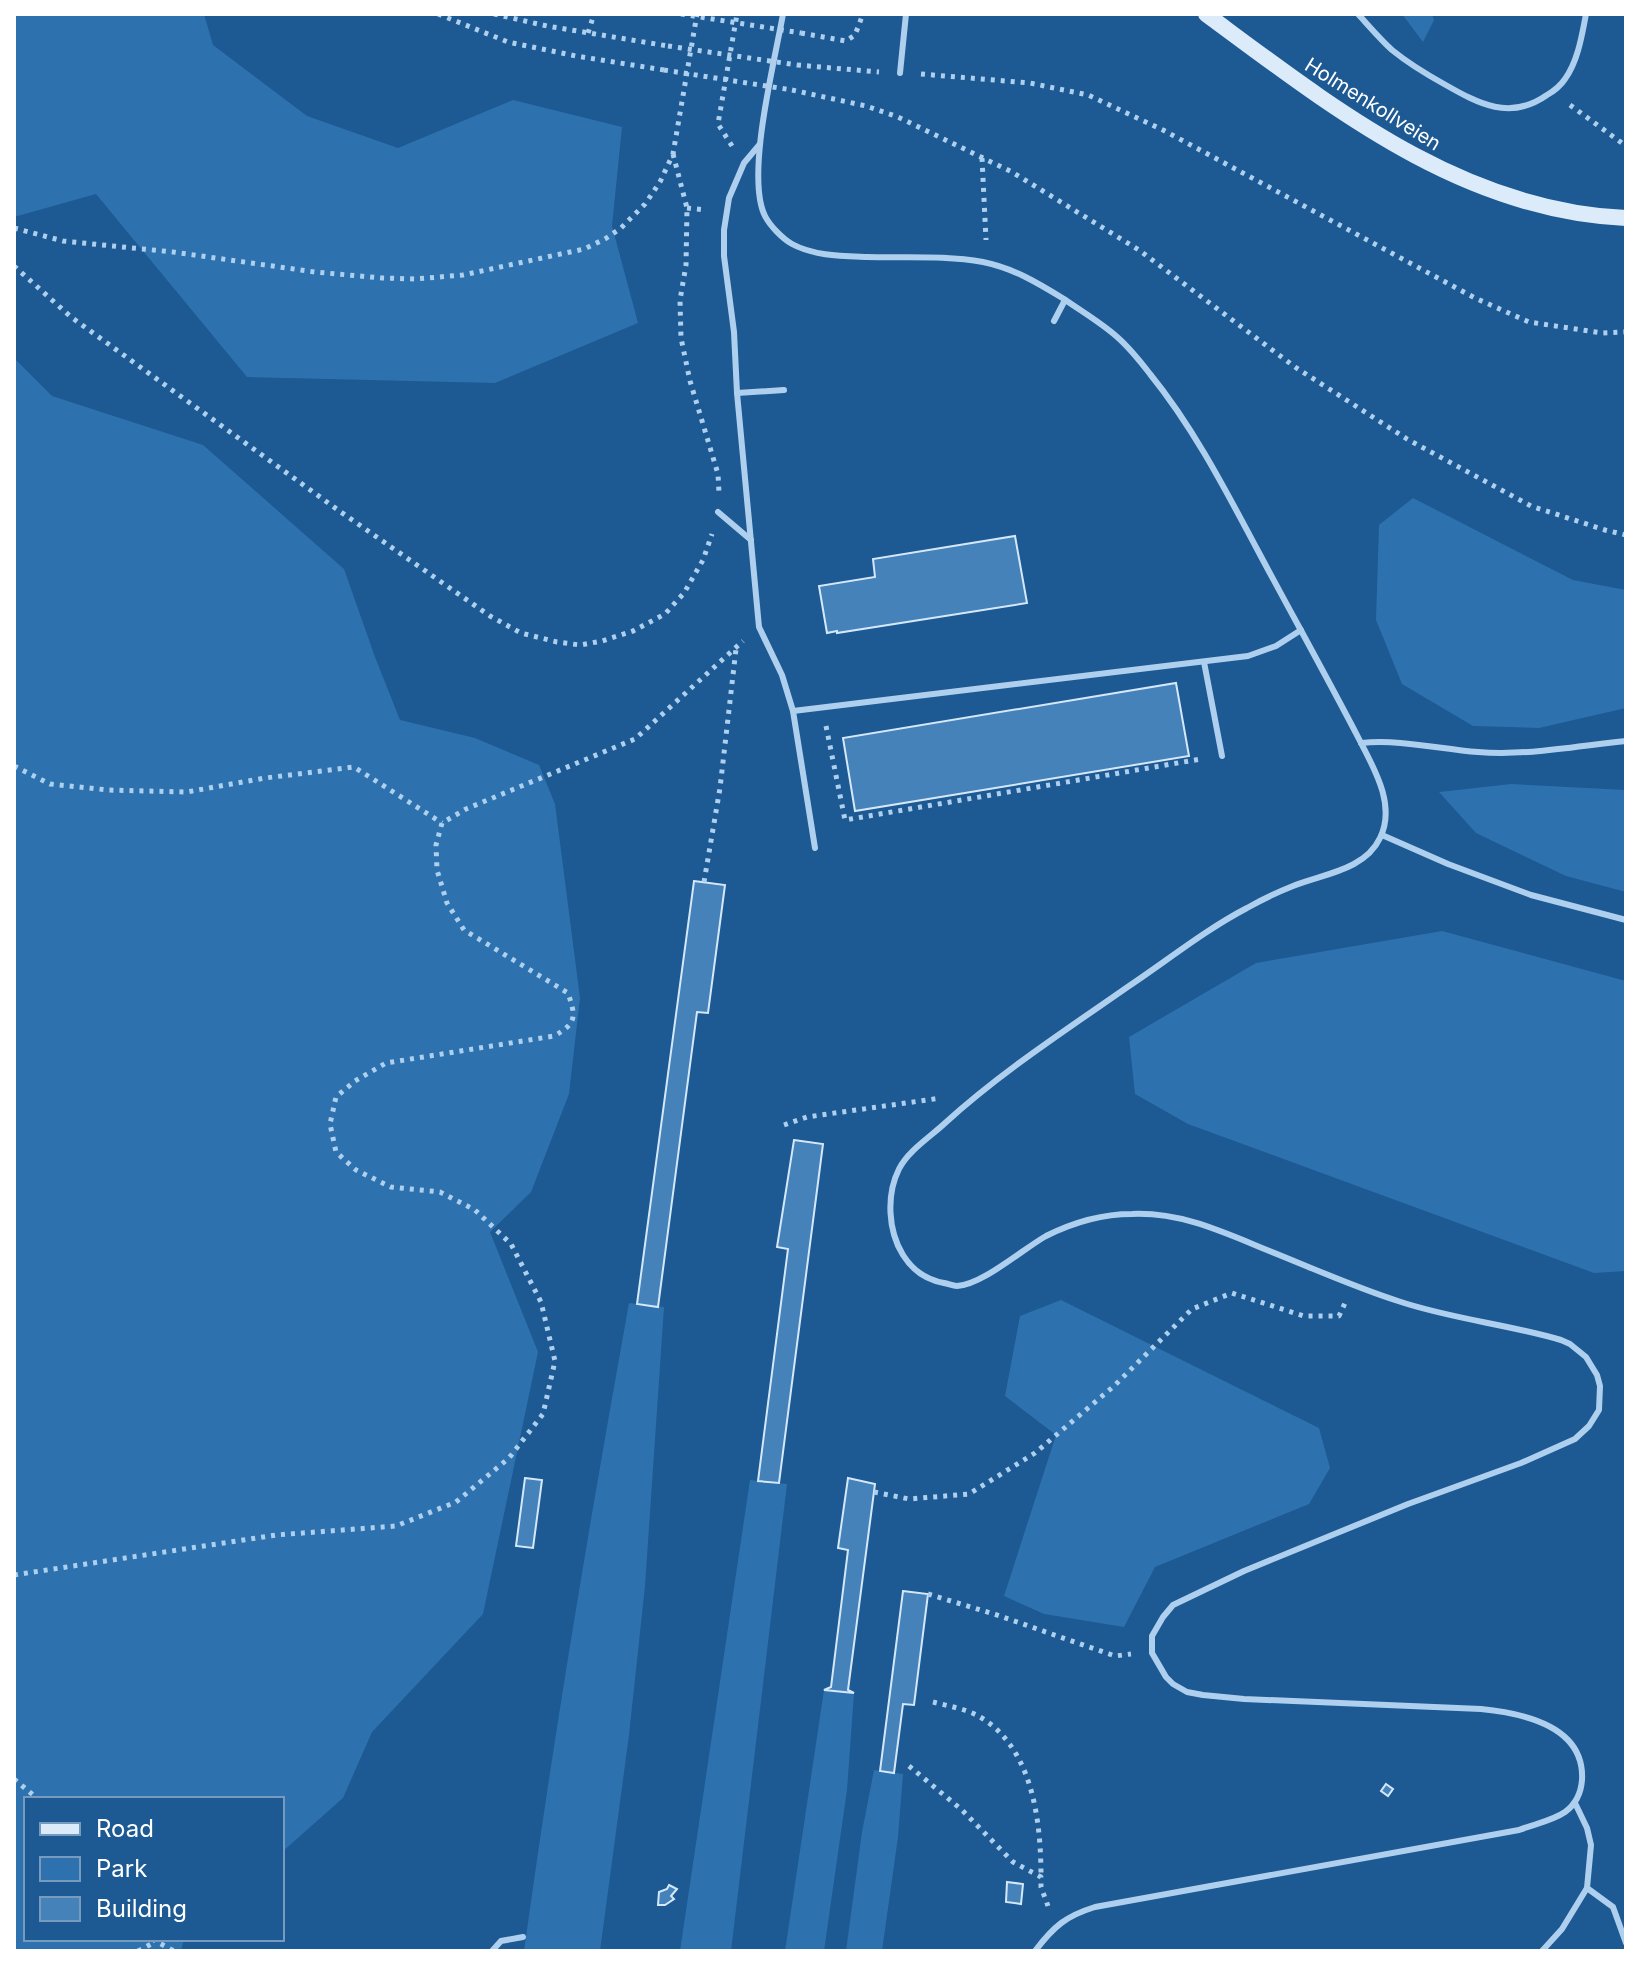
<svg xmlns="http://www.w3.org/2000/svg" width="1640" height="1965" font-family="Inter,sans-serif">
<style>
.green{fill:#2d72ae}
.building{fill:#4582b9;stroke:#d4e8fa;stroke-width:2}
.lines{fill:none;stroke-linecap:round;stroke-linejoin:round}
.path{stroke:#aed0ee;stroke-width:5;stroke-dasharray:4 6;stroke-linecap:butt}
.service{stroke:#aed0ee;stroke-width:6}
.secondary{stroke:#dbebfa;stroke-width:16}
.path-bridge{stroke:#aed0ee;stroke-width:5;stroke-dasharray:4 6;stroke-linecap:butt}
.labels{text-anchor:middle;stroke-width:7;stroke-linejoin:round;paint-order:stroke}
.street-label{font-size:20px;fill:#fff;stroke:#1d5992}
</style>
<rect width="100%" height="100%" fill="#1d5992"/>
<g class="green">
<polygon points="14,14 204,14 213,45 307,116 398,148 513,100 622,127 612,226 638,323 495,383 247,377 96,194 14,217"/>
<polygon points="1402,14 1432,14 1434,20 1423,42"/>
<polygon points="14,358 52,396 203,445 344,569 375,657 400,720 475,738 539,765 555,804 580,998 569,1094 531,1192 490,1232 538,1352 483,1614 372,1732 343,1798 282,1852 282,1799 26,1799 26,1939 184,1939 181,1951 14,1951"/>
<polygon points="1413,498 1573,580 1626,590 1626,708 1539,728 1473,726 1402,684 1376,620 1379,525"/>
<polygon points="1511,784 1626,790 1626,892 1566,876 1476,833 1439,792"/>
<polygon points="1442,931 1626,981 1626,1271 1594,1273 1188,1124 1135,1094 1129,1037 1256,963"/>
<polygon points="1061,1300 1319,1428 1330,1468 1309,1504 1155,1567 1124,1627 1044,1614 1004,1596 1056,1435 1005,1396 1020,1316"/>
<path d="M629,1303L664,1307L645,1586L629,1735L600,1951H524C554,1734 590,1519 629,1303Z"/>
<polygon points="750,1480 787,1484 731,1951 680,1951"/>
<polygon points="824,1690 854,1693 847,1790 824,1951 785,1951"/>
<polygon points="874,1770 903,1774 898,1837 882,1951 846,1951 862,1832"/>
</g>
<g class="building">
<polygon points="1015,536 1027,603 837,633 837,631 827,633 819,586 875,577 873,559"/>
<polygon points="1176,683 1189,756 855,811 843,738"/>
<polygon points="694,881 725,885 708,1013 697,1012 658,1307 637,1304"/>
<polygon points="794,1140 823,1144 779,1483 758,1481 788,1249 777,1247"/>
<polygon points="525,1478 542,1480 533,1548 516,1546"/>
<polygon points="848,1478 875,1484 848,1690 854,1693 824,1690 831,1687 848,1550 838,1548"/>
<polygon points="903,1591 928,1594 914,1705 903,1704 894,1773 880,1771"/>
<polygon points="1386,1784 1393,1789 1388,1796 1381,1791"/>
<polygon points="1007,1882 1023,1884 1021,1904 1006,1902"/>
<polygon points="669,1885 677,1889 671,1896 674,1899 665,1905 658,1905 659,1892 667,1889"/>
</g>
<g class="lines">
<g class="path">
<polyline points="438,14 508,42 576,56 664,70"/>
<polyline points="494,14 547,26 668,46"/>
<polyline points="588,33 594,14"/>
<polyline points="801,33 846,41 855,35 863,14"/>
<polyline points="797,65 879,72"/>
<polyline points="921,74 1030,83 1088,95 1163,130 1475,298 1529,322 1602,333 1626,332"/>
<polyline points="792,90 866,106 898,117 1012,172 1139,250 1295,367 1407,439 1531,506 1605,530 1626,535"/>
<polyline points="1570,105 1626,146"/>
<polyline points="732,146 718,124 737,14"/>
<polyline points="673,154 687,208 686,265 680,300 681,338 690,381 718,474 719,493"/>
<polyline points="982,158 986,240"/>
<polyline points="687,208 705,210"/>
<polyline points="14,228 63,241 173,252 315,272 382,278 415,279 463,275 584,249 605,239 621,228 645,204 660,182 673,154 697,14"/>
<polyline points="14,266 71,317 338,510 490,616 521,633 557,642 580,645 602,641 633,631 665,614 684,593 703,560 712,534"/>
<polyline points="826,726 845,820 1201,759"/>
<polyline points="14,766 50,784 108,790 187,792 265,778 354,767 442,823"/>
<polyline points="704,882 720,788 736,649"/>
<polyline points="784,1125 807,1117 941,1098"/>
<polyline points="874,1492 909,1499 969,1494 1035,1453 1114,1386 1192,1309 1232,1293 1304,1316 1339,1316 1345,1303"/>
<path d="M14,1575L276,1535L396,1526L456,1502L509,1458L543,1414L555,1361L541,1302L511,1244L475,1210L440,1192L391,1187L356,1170L336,1152L330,1124L336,1097L355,1081L386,1063L554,1036C577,1023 576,1017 568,993L464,930L447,903L437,870L436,845L442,823L466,809L635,739L743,641"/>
<polyline points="928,1594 997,1615 1115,1656 1131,1654"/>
<path d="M933,1702C948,1706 967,1709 980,1717C1033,1748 1041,1822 1041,1877"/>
<polyline points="909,1766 962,1810 1013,1862 1041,1877 1041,1887 1048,1906"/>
<polyline points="14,1779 38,1799"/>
<polyline points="152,1939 174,1951"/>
<polyline points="138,1951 155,1942"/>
</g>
<g class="service">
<path d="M783,14C775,60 745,176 765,216C770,226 783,239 792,244C814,256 843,256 867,257C905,258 946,255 983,262C1013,268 1038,283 1064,299C1081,311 1100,322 1116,336C1129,347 1140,361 1150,374C1193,427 1225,489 1257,549C1291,613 1327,677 1360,741C1375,770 1396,806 1380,838C1365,870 1323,874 1293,886C1278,892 1261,900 1247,908C1205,930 1168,960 1129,986C1066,1030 1001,1072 944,1124C930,1137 908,1151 899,1169C886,1195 888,1231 903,1255C913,1271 927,1280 944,1283C949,1284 953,1286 957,1286C982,1285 1023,1249 1046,1236C1072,1223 1103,1214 1132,1214C1181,1212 1223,1232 1267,1250C1310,1267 1354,1287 1398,1301C1451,1319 1507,1324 1561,1340L1570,1344L1586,1357L1597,1375L1600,1386L1599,1410L1589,1426L1575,1439L1521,1463L1408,1504L1244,1571L1173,1605L1163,1617L1152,1636V1653L1166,1677L1173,1684L1187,1692L1203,1695L1244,1699L1481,1709C1522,1713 1585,1726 1582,1780C1581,1793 1576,1804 1565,1812C1552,1821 1534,1824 1519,1830L1095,1907C1066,1916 1054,1926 1035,1951"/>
<path d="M1358,14C1369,26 1380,39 1392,50C1408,63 1426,74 1444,84C1479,104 1510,121 1547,95C1554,91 1561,85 1565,79C1578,61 1582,35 1586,14"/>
<polyline points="900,73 906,14"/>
<polyline points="760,144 744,163 729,198 724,230 724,256 734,332 737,393 759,627 782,675 793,711 815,848"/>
<polyline points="1054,321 1065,300"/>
<polyline points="737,393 784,390"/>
<polyline points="718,512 751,540"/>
<polyline points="1204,662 1222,756"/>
<polyline points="793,711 1248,656 1276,646 1301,630"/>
<path d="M1361,743C1401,739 1439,749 1478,752C1527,756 1577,746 1626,741"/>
<polyline points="1382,835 1448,864 1531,895 1626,920"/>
<polyline points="1587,1888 1613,1907 1626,1943"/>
<polyline points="492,1951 501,1941 523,1937"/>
<polyline points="1542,1951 1562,1929 1587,1888 1591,1845 1587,1828 1575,1803"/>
</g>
<path class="secondary" d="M1206,14C1332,107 1462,211 1626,218"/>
<g class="path-bridge">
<polyline points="681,14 801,33"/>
<polyline points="668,46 797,65"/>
<polyline points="664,70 792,90"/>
</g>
</g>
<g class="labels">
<g class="street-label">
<text transform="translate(1373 104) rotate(32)" y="7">Holmenkollveien</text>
</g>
</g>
<rect width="1640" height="1965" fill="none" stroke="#ffffff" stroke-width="32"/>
<rect x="24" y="1797" width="260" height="144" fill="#1d5992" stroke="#779bbe" stroke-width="2"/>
<rect x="40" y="1823" width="40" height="12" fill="#dbebfa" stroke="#779bbe" stroke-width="2"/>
<text x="96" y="1837" font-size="24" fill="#ffffff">Road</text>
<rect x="40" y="1857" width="40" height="24" fill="#2d72ae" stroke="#779bbe" stroke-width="2"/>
<text x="96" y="1877" font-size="24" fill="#ffffff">Park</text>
<rect x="40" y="1897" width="40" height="24" fill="#4582b9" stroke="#779bbe" stroke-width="2"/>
<text x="96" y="1917" font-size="24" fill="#ffffff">Building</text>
</svg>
